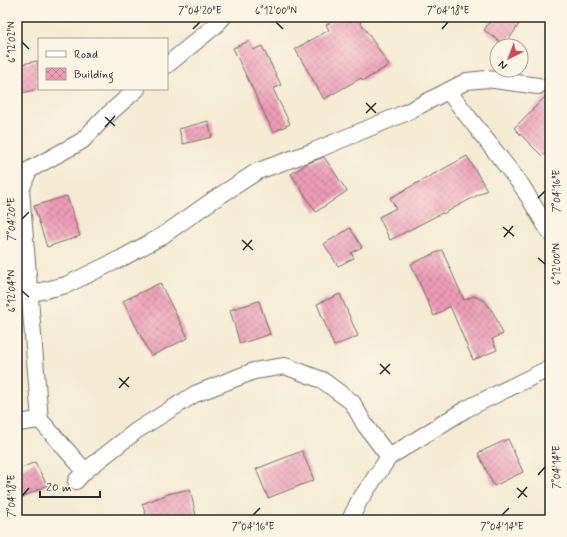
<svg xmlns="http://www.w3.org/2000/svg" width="567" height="537" font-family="Mynerve,sans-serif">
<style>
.building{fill:url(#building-cross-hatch)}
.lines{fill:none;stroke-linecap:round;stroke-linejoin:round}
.street-casing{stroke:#726e66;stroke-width:18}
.street{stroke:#fff;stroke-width:16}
.ticks{fill:none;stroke:#2b2b2b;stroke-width:1.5}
.neatline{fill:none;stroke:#2b2b2b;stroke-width:1.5}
.ticks-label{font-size:10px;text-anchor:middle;fill:#2b2b2b}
</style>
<defs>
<pattern id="building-cross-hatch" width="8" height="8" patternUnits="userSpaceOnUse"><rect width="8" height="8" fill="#ed9db8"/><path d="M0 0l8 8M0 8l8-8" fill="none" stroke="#c08096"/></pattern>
</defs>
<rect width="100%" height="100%" fill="#fcf5e5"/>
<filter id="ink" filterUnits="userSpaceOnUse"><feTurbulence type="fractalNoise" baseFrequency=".025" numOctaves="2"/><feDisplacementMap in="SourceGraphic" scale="8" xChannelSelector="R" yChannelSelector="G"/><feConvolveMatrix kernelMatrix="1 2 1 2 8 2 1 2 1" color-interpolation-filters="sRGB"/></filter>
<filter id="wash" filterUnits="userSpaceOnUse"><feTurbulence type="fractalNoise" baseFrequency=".012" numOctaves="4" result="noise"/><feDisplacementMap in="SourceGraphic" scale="16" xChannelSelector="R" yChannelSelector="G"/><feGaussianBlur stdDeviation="0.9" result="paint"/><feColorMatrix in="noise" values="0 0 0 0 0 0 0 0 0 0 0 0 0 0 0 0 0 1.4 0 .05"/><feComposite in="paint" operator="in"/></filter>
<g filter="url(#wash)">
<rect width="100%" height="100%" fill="#f5ebd3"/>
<g id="blocks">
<g class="building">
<polygon points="339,17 357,17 389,65 363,81 361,78 324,99 295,49 329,30 326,25"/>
<polygon points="493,17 524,17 505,45 484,30"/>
<polygon points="249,41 253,50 262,46 281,85 273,89 290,124 273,132 233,48"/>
<polygon points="37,61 39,72 39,89 17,94 17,65"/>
<polygon points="550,92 550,148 542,156 514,128"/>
<polygon points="208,121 212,137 183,144 179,129"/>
<polygon points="467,156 487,190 443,214 442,213 390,240 379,217 396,208 390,198"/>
<polygon points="324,157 347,191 316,212 291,174 306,164"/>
<polygon points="67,196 80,236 47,247 34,206"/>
<polygon points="350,228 362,247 351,253 354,258 338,266 324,244"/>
<polygon points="442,250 464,300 474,296 485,301 494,314 503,334 492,339 497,350 473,360 450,306 434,316 411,264"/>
<polygon points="160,283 188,338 151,356 123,301"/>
<polygon points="340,294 358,336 334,346 317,304"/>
<polygon points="259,301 270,334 240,344 230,310"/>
<polygon points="508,439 523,472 494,486 478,453"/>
<polygon points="302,451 314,480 268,498 256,469"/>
<polygon points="35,462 47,485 17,500 17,470"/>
<polygon points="190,489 197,520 148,520 142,504 168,494"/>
</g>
</g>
</g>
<g filter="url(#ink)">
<use href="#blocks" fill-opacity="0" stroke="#726e66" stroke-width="1"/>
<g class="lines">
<defs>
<g id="street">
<polyline points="167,65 216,25 223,17"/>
<polyline points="448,91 522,186 550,233"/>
<polyline points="29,294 66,285 122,258 162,236 213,200 258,171 314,151 405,113 467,81 487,79 538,86"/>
<polyline points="17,423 40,420"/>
<polyline points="85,471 40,420 21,190 29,170 82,141 104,118 137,89"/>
<polyline points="76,481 85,471 136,431 195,394 254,371 285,366 322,380 352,402 365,425 389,457"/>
<polyline points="350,520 359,501 389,457 466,409 550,368"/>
</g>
</defs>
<use href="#street" class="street-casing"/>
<use href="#street" class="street"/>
</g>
</g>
<path class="ticks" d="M276,22L283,29M193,29L200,22M442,29L448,22M22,42L29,49M366,103L376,113M366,113L376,103M105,117L115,126M105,127L115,116M538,198L545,191M22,219L29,212M503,227L514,236M504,237L513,226M242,240L253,250M243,250L252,240M538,258L545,264M22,291L29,297M380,364L390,374M380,374L390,364M119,378L129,387M119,388L129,377M538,475L545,467M517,488L527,497M22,496L29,488M518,498L527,487M253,515L260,508M502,515L509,508"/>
<rect width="567" height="537" fill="none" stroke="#fcf5e5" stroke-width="44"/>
<rect x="38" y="38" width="130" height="52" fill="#fcf5e5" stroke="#a8a49b"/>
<rect x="46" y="51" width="20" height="6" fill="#ffffff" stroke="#a8a49b"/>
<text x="74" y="58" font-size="12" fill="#2b2b2b">Road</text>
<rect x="46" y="68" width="20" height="12" fill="url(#building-cross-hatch)" stroke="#a8a49b"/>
<text x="74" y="78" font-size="12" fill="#2b2b2b">Building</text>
<g transform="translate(509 58) rotate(222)"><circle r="19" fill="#fcf5e5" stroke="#a8a49b"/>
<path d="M0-3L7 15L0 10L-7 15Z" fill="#d1495b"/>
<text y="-6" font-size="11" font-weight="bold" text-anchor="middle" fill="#2b2b2b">N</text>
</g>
<path d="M40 491v6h60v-6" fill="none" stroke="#2b2b2b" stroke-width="2"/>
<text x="46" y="491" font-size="12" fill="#2b2b2b" stroke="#fcf5e5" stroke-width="3" paint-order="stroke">20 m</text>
<rect x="22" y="22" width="523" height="493" class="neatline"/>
<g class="ticks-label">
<text x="200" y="14">7°04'20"E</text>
<text x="276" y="14">6°12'00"N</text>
<text x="448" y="14">7°04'18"E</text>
<text transform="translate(11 42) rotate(-90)" y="4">6°12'02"N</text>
<text transform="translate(556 191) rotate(-90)" y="4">7°04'16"E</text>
<text transform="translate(11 219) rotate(-90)" y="4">7°04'20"E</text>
<text transform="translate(556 264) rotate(-90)" y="4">6°12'00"N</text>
<text transform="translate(11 291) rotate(-90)" y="4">6°12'04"N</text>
<text transform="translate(556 467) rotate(-90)" y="4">7°04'14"E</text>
<text transform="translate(11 496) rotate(-90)" y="4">7°04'18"E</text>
<text x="253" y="530">7°04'16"E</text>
<text x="502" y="530">7°04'14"E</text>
</g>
</svg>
